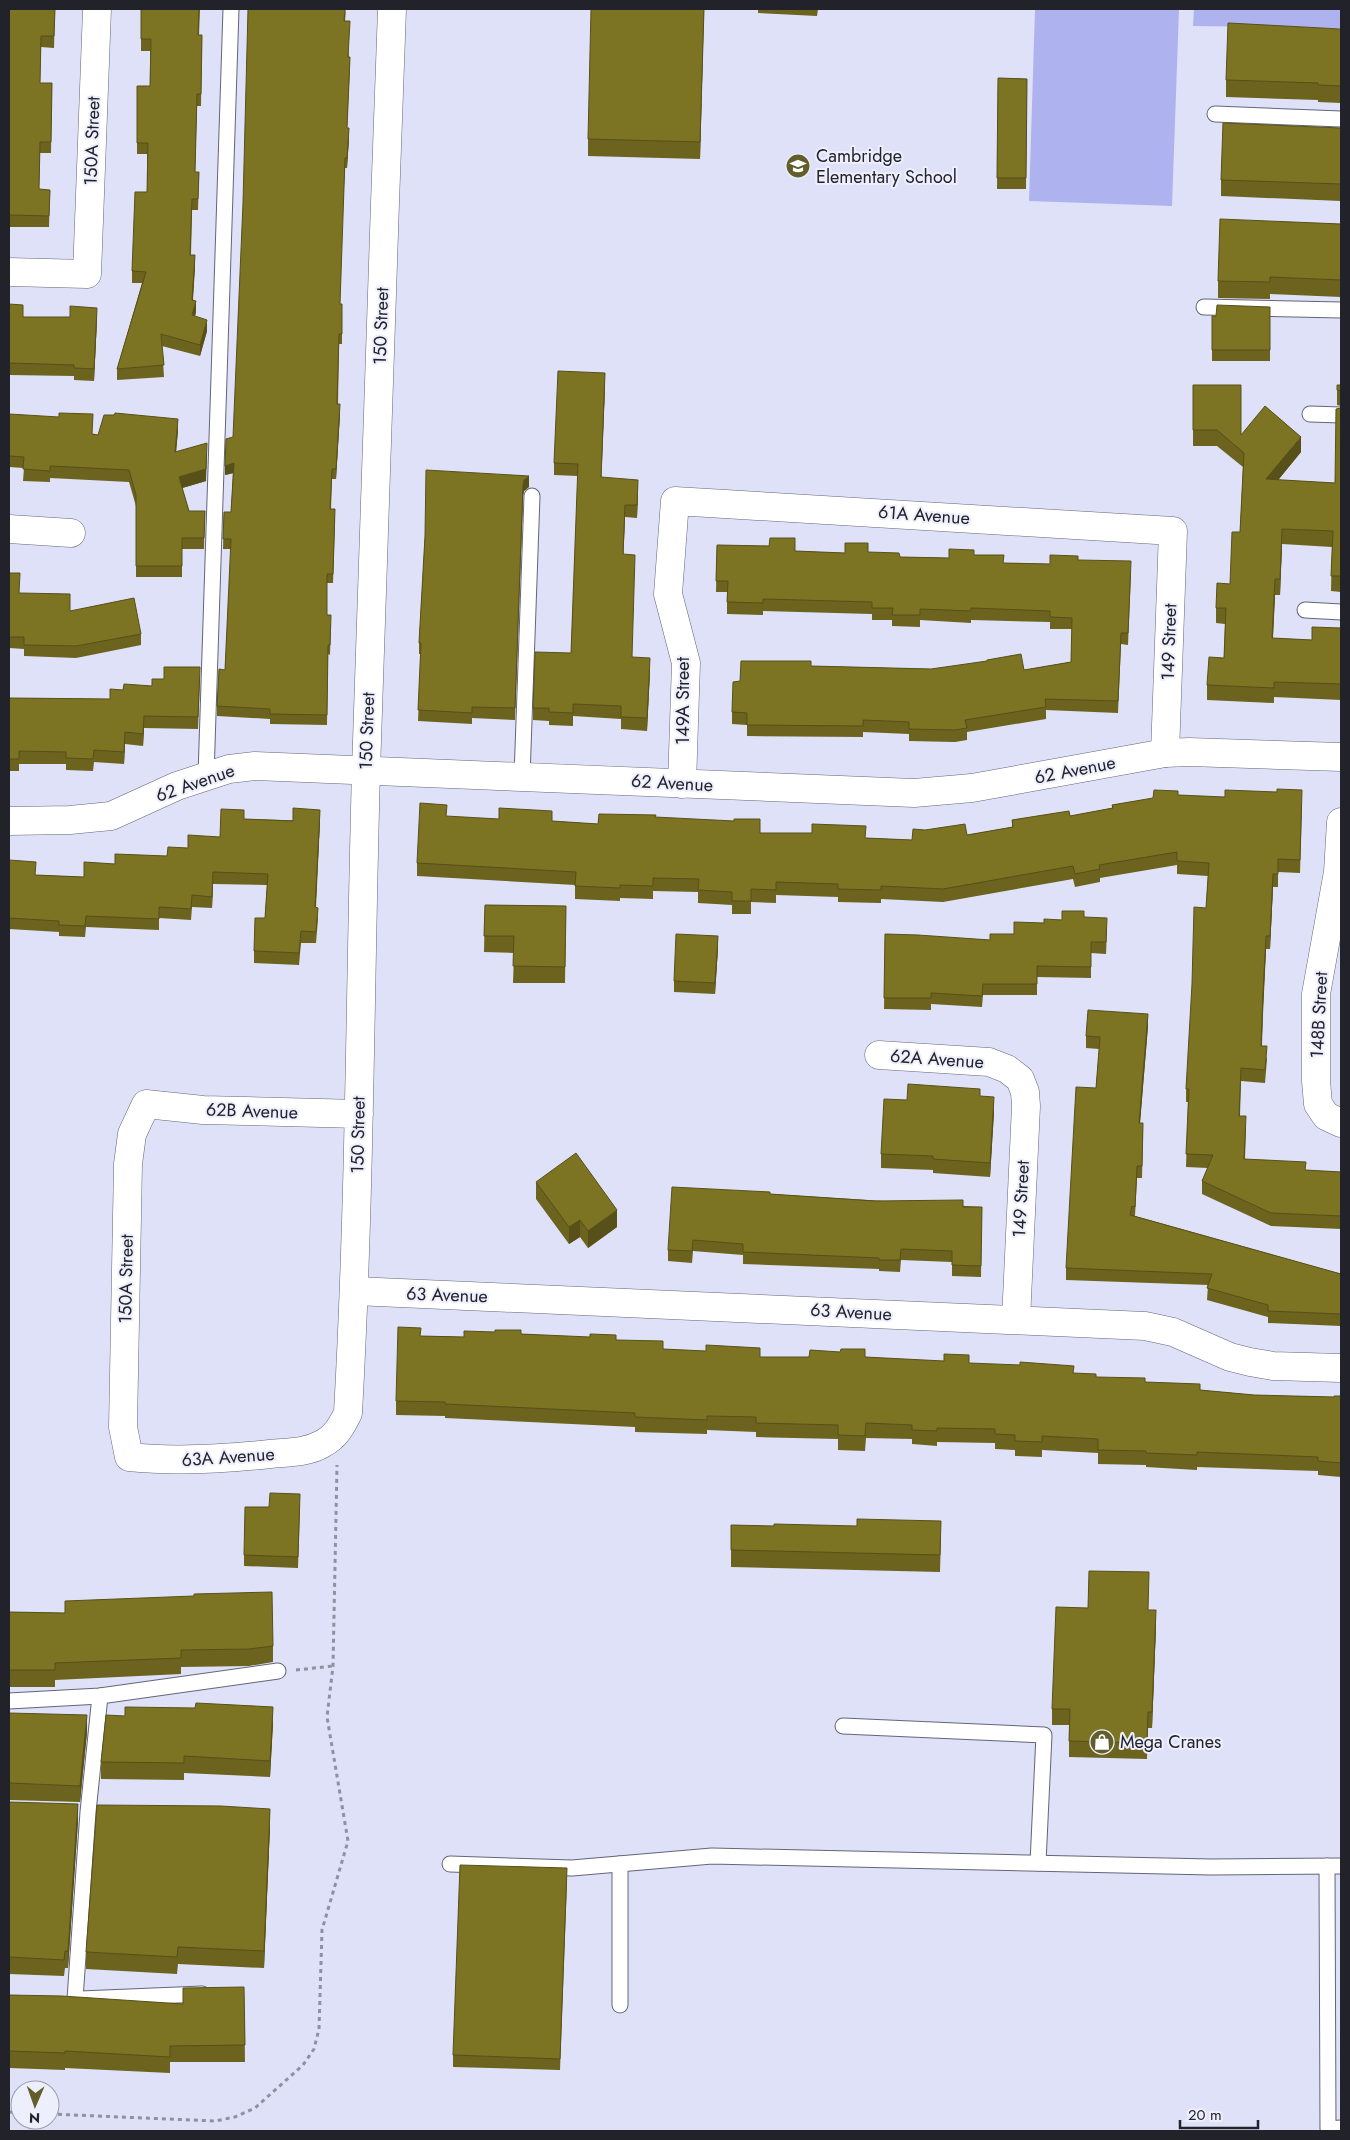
<svg xmlns="http://www.w3.org/2000/svg" width="1350" height="2140" font-family="Jost,sans-serif">
<style>
.green{fill:#aeb2ef}
.lines{fill:none;stroke-linecap:round;stroke-linejoin:round}
.service-casing{stroke:#636578;stroke-width:17}
.minor-casing{stroke:#636578;stroke-width:29}
.path{stroke:#8f90a1;stroke-width:3;stroke-dasharray:4 4;stroke-linecap:butt}
.service{stroke:#fff;stroke-width:15}
.minor{stroke:#fff;stroke-width:28}
.wall{fill:#6b631e}
.shaded-wall{fill:#575018}
.building{fill:#7c7323;stroke:#575018}
.labels{text-anchor:middle;stroke-width:4;stroke-linejoin:round;paint-order:stroke}
.street-label{font-size:18px;fill:#21222a;stroke:#eeeffd}
.poi-label{font-size:18px;fill:#21222a;stroke:#eeeffd;text-anchor:start}
</style>
<rect width="100%" height="100%" fill="#dfe1f8"/>
<g class="green">
<polygon points="1035,9 1179,9 1172,206 1029,201"/>
<polygon points="1194,9 1341,9 1341,28 1193,26"/>
</g>
<g class="lines">
<defs>
<g id="service">
<polyline points="1215,114 1341,119"/>
<polyline points="1204,307 1341,310"/>
<polyline points="1310,414 1341,415"/>
<polyline points="1305,610 1341,612"/>
<polyline points="206,776 231,9"/>
<polyline points="522,777 532,496"/>
<polyline points="9,1701 100,1696 278,1671"/>
<polyline points="843,1726 1044,1735 1038,1863"/>
<polyline points="450,1864 572,1868 712,1856 1211,1867 1341,1866"/>
<polyline points="1327,1866 1328,2129 1341,2128"/>
<polyline points="75,1999 88,1812 100,1696"/>
<polyline points="80,1999 202,1994"/>
<polyline points="620,2005 620,1864"/>
</g>
<g id="minor">
<polyline points="9,272 87,274 97,9"/>
<polyline points="9,529 71,533"/>
<polyline points="682,784 686,663 668,594 675,501 1173,531 1165,753"/>
<polyline points="9,821 70,820 111,816 177,786 229,769 255,766 914,793 972,788 1165,753 1189,752 1341,757"/>
<polyline points="1341,822 1338,872 1316,994 1316,1081 1318,1104 1326,1116 1341,1123"/>
<polyline points="879,1055 989,1062 1007,1069 1020,1079 1025,1092 1026,1106 1016,1320"/>
<path d="M359,1114L203,1110L146,1104L132,1134L128,1164L123,1427L129,1457C176,1462 223,1459 270,1454C288,1452 306,1453 322,1444C336,1437 342,1425 348,1413C360,1199 360,985 366,771C373,517 383,263 392,9"/>
<polyline points="355,1291 1145,1326 1173,1332 1230,1357 1250,1362 1273,1366 1341,1368"/>
</g>
</defs>
<use href="#service" class="service-casing"/>
<use href="#minor" class="minor-casing"/>
<g class="path">
<polyline points="296,1670 333,1666"/>
<polyline points="9,2112 20,2113"/>
<polyline points="50,2114 215,2121 235,2117 255,2108 303,2065 314,2049 319,2029 322,1930 348,1841 327,1717 333,1666 337,1465"/>
</g>
<use href="#service" class="service"/>
<use href="#minor" class="minor"/>
</g>
<g class="wall">
<polygon points="9,9 55,9 54,48 41,47 40,83 52,83 51,153 40,153 39,190 50,190 49,227 9,227"/>
<polygon points="141,9 200,9 199,35 202,35 201,106 197,106 195,172 199,172 198,210 192,210 191,255 195,266 193,300 196,312 195,316 207,331 200,356 162,346 164,377 117,380 117,369 142,283 132,283 132,271 147,192 147,154 137,154 137,86 150,86 150,51 141,51"/>
<polygon points="346,9 345,21 350,67 347,128 349,138 347,168 345,168 341,243 340,304 342,304 342,344 339,344 338,404 340,414 336,479 332,479 331,509 335,519 333,583 327,583 327,615 331,625 330,655 328,654 327,725 270,724 270,719 217,716 217,706 225,670 231,549 223,549 224,512 231,512 233,473 225,475 233,437"/>
<polygon points="704,9 700,159 588,156 588,139"/>
<polygon points="758,9 818,9 817,16 758,13"/>
<polygon points="1341,29 1341,103 1318,102 1318,100 1226,97 1226,80"/>
<polygon points="998,78 1027,79 1026,189 997,189"/>
<polygon points="1341,128 1341,201 1221,196 1221,180"/>
<polygon points="1341,224 1341,297 1270,294 1270,299 1218,298 1218,281"/>
<polygon points="9,304 23,317 97,319 94,381 74,380 74,376 9,375"/>
<polygon points="1270,307 1270,361 1212,361 1212,316 1216,316"/>
<polygon points="1193,385 1241,435 1301,452 1278,480 1335,483 1341,408 1341,592 1331,591 1332,547 1282,544 1280,595 1275,595 1273,638 1312,640 1341,628 1341,700 1274,697 1274,703 1207,700 1207,685 1224,658 1225,624 1216,623 1216,608 1230,584 1240,532 1243,467 1217,446 1193,446"/>
<polygon points="1337,385 1341,385 1341,406 1337,405"/>
<polygon points="605,386 601,477 638,493 637,518 625,517 623,554 632,657 650,671 647,731 621,729 621,719 573,716 573,726 549,725 549,721 533,720 533,708 571,653 578,476 554,475 554,463"/>
<polygon points="9,414 98,435 178,430 176,452 206,481 182,488 189,511 205,511 204,549 182,549 182,577 136,577 136,506 129,482 50,478 50,482 23,481 24,468 9,467"/>
<polygon points="529,487 524,491 523,496 515,720 472,718 472,724 418,721 421,654 419,654 419,643 425,536"/>
<polygon points="717,545 769,546 795,551 845,553 868,552 900,557 949,558 974,555 1004,563 1050,564 1078,560 1131,573 1128,645 1121,644 1118,713 1046,710 1046,719 967,732 967,740 955,742 909,741 909,734 863,732 863,737 747,736 747,725 732,724 732,712 740,681 811,666 931,669 1024,670 1071,662 1072,629 1050,629 1050,622 971,620 971,623 920,620 920,627 892,626 892,620 872,620 872,614 763,611 763,615 727,614 727,592 716,592"/>
<polygon points="9,573 19,593 70,611 141,634 141,645 76,658 24,656 24,649 9,648"/>
<polygon points="200,679 198,729 144,728 143,746 125,744 124,764 94,762 93,771 66,770 66,764 19,764 19,771 9,771 9,698 110,699 123,690"/>
<polygon points="1178,795 1302,803 1300,873 1278,872 1278,887 1273,887 1270,949 1266,949 1263,1006 1262,1046 1267,1059 1265,1083 1241,1081 1240,1116 1246,1129 1245,1159 1306,1170 1341,1172 1341,1233 1341,1229 1271,1226 1202,1194 1202,1181 1208,1168 1186,1167 1188,1102 1186,1102 1186,1089 1206,908 1208,876 1177,874 1177,865 1100,878 1100,882 1075,887 1073,879 943,902 881,899 881,903 838,902 838,897 776,895 776,903 751,902 751,914 732,914 732,905 698,903 698,892 653,891 653,899 620,898 620,901 575,899 575,885 417,876 417,863 447,817 499,819 552,821 598,824 655,817 760,833 912,840 967,835 1012,827 1012,820 1070,816 1112,808 1112,805"/>
<polygon points="244,819 320,821 316,907 318,919 316,943 301,943 299,965 254,963 254,951 265,918 267,885 213,884 212,908 192,907 191,920 159,918 159,930 86,927 85,937 59,936 59,932 9,929 9,860 36,875 84,877 115,864 167,856 220,837"/>
<polygon points="485,905 566,906 565,983 513,983 514,953 484,952"/>
<polygon points="1084,917 1107,929 1106,954 1091,953 1091,978 1037,977 1037,995 983,995 982,1007 931,1004 931,1010 884,1009 885,934 990,940 1014,934 1044,923 1062,920"/>
<polygon points="718,948 715,994 674,992 674,981"/>
<polygon points="1148,1026 1140,1123 1143,1135 1142,1178 1137,1178 1135,1216 1341,1274 1341,1326 1268,1323 1268,1317 1207,1300 1208,1285 1066,1280 1066,1268 1096,1088 1099,1049 1086,1048 1086,1036"/>
<polygon points="980,1097 994,1112 990,1177 933,1173 933,1170 881,1168 881,1154 907,1100"/>
<polygon points="536,1182 617,1227 588,1248 580,1237 569,1244 536,1199"/>
<polygon points="770,1194 982,1207 981,1277 952,1276 952,1262 901,1260 900,1272 879,1271 879,1269 743,1264 743,1255 693,1251 692,1263 668,1261 668,1250"/>
<polygon points="521,1334 616,1340 663,1349 760,1357 865,1357 969,1363 1074,1373 1096,1377 1145,1382 1200,1390 1254,1395 1334,1397 1341,1396 1341,1477 1318,1475 1318,1471 1197,1467 1197,1470 1146,1467 1146,1465 1098,1464 1098,1453 1042,1450 1042,1457 1015,1456 1015,1450 995,1449 995,1443 937,1442 937,1446 912,1444 912,1439 866,1438 865,1451 838,1450 838,1439 756,1437 756,1432 707,1430 707,1434 635,1432 635,1427 445,1418 445,1416 396,1415 396,1401 421,1336 464,1337"/>
<polygon points="300,1505 298,1568 244,1566 244,1555"/>
<polygon points="731,1525 941,1537 940,1572 731,1567"/>
<polygon points="65,1601 273,1646 273,1662 249,1666 181,1667 181,1674 55,1680 55,1687 9,1687 9,1612 65,1613"/>
<polygon points="1149,1610 1156,1626 1152,1728 1148,1728 1147,1759 1069,1757 1069,1725 1052,1725 1052,1709"/>
<polygon points="9,1713 87,1732 80,1802 9,1800"/>
<polygon points="273,1723 270,1777 184,1773 184,1780 101,1779 101,1762"/>
<polygon points="9,1802 78,1821 68,1968 65,1968 64,1976 9,1974"/>
<polygon points="270,1826 264,1968 178,1964 177,1974 86,1969 86,1952"/>
<polygon points="567,1880 560,2070 453,2067 453,2055"/>
<polygon points="244,1987 245,2062 170,2062 170,2073 65,2068 65,2070 9,2068 9,1995 183,2004"/>
</g>
<g class="shaded-wall">
<polygon points="704,9 700,159 700,142"/>
<polygon points="349,128 349,138 347,168 347,158"/>
<polygon points="195,255 195,266 192,311 192,300"/>
<polygon points="196,301 196,312 192,327 192,315"/>
<polygon points="97,308 97,319 94,381 94,369"/>
<polygon points="207,320 207,331 200,356 200,345"/>
<polygon points="605,373 605,386 601,490 601,477"/>
<polygon points="340,404 340,414 336,479 336,469"/>
<polygon points="178,419 178,430 175,464 175,452"/>
<polygon points="1301,437 1301,452 1266,495 1266,479"/>
<polygon points="207,454 206,481 179,489 179,477"/>
<polygon points="234,463 234,473 225,475 225,466"/>
<polygon points="529,476 529,487 524,491 523,496 515,720 523,485 524,480"/>
<polygon points="638,480 638,493 637,518 637,505"/>
<polygon points="625,505 625,517 623,567 623,554"/>
<polygon points="1282,529 1282,544 1280,595 1280,579"/>
<polygon points="1275,579 1275,595 1272,654 1272,638"/>
<polygon points="650,658 650,671 647,731 647,718"/>
<polygon points="144,716 144,728 143,746 143,734"/>
<polygon points="125,732 125,744 124,764 124,752"/>
<polygon points="320,810 320,821 315,919 315,907"/>
<polygon points="213,872 213,884 212,908 212,897"/>
<polygon points="1273,874 1273,887 1270,949 1270,936"/>
<polygon points="718,936 718,948 715,994 715,983"/>
<polygon points="1266,936 1266,949 1261,1058 1263,993"/>
<polygon points="1148,1014 1148,1026 1139,1135 1139,1123"/>
<polygon points="994,1097 994,1112 990,1177 990,1163"/>
<polygon points="617,1210 617,1227 588,1248 588,1231"/>
<polygon points="580,1220 580,1237 569,1244 569,1227"/>
<polygon points="1156,1610 1156,1626 1152,1728 1152,1712"/>
<polygon points="273,1707 273,1723 270,1777 270,1761"/>
<polygon points="87,1715 87,1732 80,1802 80,1786"/>
<polygon points="78,1804 78,1821 68,1968 68,1951"/>
<polygon points="270,1809 270,1826 264,1968 264,1951"/>
</g>
<g class="building">
<polygon points="9,9 55,9 54,36 41,36 40,83 52,83 51,142 40,142 39,189 50,190 49,216 9,215"/>
<polygon points="141,9 199,9 198,35 202,35 201,94 197,94 195,172 199,172 198,199 192,199 190,255 195,255 192,300 196,301 192,315 207,320 200,345 161,334 164,365 117,369 146,272 132,271 135,192 147,192 148,143 137,143 137,86 150,86 151,39 141,39"/>
<polygon points="248,9 345,9 344,21 350,21 348,57 350,57 347,128 349,128 347,158 345,158 340,304 342,304 342,334 339,334 337,404 340,404 336,469 332,469 330,509 335,509 333,574 327,574 327,615 331,615 330,645 328,645 327,715 270,714 270,709 217,706 219,669 225,670 231,539 223,539 224,512 231,512 234,463 225,466 226,439 233,437 243,203"/>
<polygon points="591,9 704,9 700,142 588,139"/>
<polygon points="1228,23 1341,29 1341,86 1318,85 1318,83 1226,80"/>
<polygon points="998,78 1027,79 1026,178 997,178"/>
<polygon points="1223,123 1341,128 1341,184 1221,180"/>
<polygon points="1220,219 1341,224 1341,280 1270,277 1270,282 1218,281"/>
<polygon points="9,304 23,305 23,317 70,317 70,306 97,308 94,369 74,368 74,365 9,363"/>
<polygon points="1217,305 1270,307 1270,350 1212,350 1212,316 1216,316"/>
<polygon points="558,371 605,373 601,477 638,480 637,505 625,505 623,554 635,555 632,657 650,658 647,718 621,717 621,706 573,704 573,713 549,712 549,708 533,708 535,652 571,653 578,464 554,463"/>
<polygon points="1193,385 1241,385 1241,435 1265,406 1301,437 1266,479 1335,483 1336,409 1341,408 1341,576 1331,576 1333,531 1282,529 1280,579 1275,579 1272,638 1312,640 1312,627 1341,628 1341,684 1274,682 1274,688 1207,685 1209,657 1224,658 1226,608 1216,608 1217,583 1230,584 1232,532 1240,532 1244,453 1217,430 1193,430"/>
<polygon points="1337,385 1341,385 1341,391 1337,390"/>
<polygon points="59,413 93,414 92,434 98,435 104,415 114,415 115,413 178,419 175,452 207,443 206,469 179,477 189,511 205,511 204,538 182,538 182,566 136,566 136,495 129,470 50,466 50,471 23,469 24,457 9,456 9,414 59,417"/>
<polygon points="426,470 529,476 524,480 523,485 515,708 472,707 472,713 418,710 421,643 419,643 425,536"/>
<polygon points="770,538 795,538 795,551 845,553 845,543 868,543 868,552 899,553 900,557 949,558 949,549 974,550 974,555 1004,555 1003,563 1050,564 1050,555 1078,556 1078,560 1131,561 1128,633 1121,633 1118,701 1045,699 1046,707 965,720 967,728 955,730 909,729 909,722 863,720 863,726 747,725 747,713 732,712 733,682 740,681 741,661 811,661 811,666 931,669 987,661 987,660 1021,654 1024,670 1071,662 1072,618 1050,617 1050,611 971,608 971,611 920,609 920,615 892,615 893,608 872,608 872,602 763,599 763,603 727,602 728,581 716,581 717,545 769,546"/>
<polygon points="9,573 20,573 19,593 70,594 70,611 134,598 141,634 76,646 24,645 24,637 9,637"/>
<polygon points="164,667 200,667 198,717 144,716 143,734 125,732 124,752 94,750 93,759 66,758 66,752 19,751 19,759 9,759 9,698 110,699 110,689 123,690 124,684 152,686 152,679 164,679"/>
<polygon points="1277,789 1302,790 1300,860 1278,859 1278,874 1273,874 1270,936 1266,936 1263,993 1261,1046 1267,1046 1265,1070 1241,1068 1239,1116 1246,1116 1244,1159 1306,1162 1305,1170 1341,1172 1341,1220 1341,1216 1271,1213 1202,1181 1213,1155 1186,1154 1189,1089 1186,1089 1192,984 1194,907 1206,908 1209,863 1177,861 1177,852 1099,865 1100,869 1075,874 1073,866 943,889 881,886 881,890 838,889 838,884 776,882 776,890 751,889 751,901 732,901 732,892 698,890 699,879 653,878 653,886 620,885 620,888 575,886 576,872 417,863 420,803 447,805 446,816 499,819 499,808 552,811 552,821 598,824 599,814 656,815 655,817 734,821 734,819 760,819 760,833 812,833 812,824 866,826 865,838 912,840 913,829 925,830 965,824 967,835 1013,827 1012,820 1069,811 1070,816 1113,808 1112,805 1153,798 1154,790 1178,791 1178,795 1225,797 1225,790 1277,792"/>
<polygon points="293,808 320,810 315,907 318,908 316,932 301,931 299,953 254,951 255,918 265,918 268,874 213,872 212,897 192,895 191,909 159,907 159,919 86,916 85,926 59,925 59,921 9,918 9,860 36,862 35,875 84,877 84,862 115,864 115,854 167,856 168,847 188,848 188,835 220,837 221,809 244,810 244,819 293,821"/>
<polygon points="485,905 566,906 565,967 513,966 514,936 484,936"/>
<polygon points="1062,911 1084,911 1084,917 1107,918 1106,942 1091,942 1091,967 1037,966 1037,984 983,984 982,996 931,993 931,998 884,998 885,934 918,935 990,940 990,934 1014,934 1014,922 1044,923 1044,919 1062,920"/>
<polygon points="676,934 718,936 715,983 674,981"/>
<polygon points="1088,1010 1148,1014 1139,1123 1143,1123 1142,1166 1137,1166 1135,1207 1132,1206 1130,1215 1341,1274 1341,1314 1268,1311 1268,1305 1207,1288 1212,1274 1066,1268 1076,1087 1096,1088 1100,1037 1086,1036"/>
<polygon points="908,1084 980,1089 980,1096 994,1097 990,1163 933,1159 933,1156 881,1154 884,1099 907,1100"/>
<polygon points="576,1153 617,1210 588,1231 580,1220 569,1227 536,1182"/>
<polygon points="672,1187 770,1192 770,1194 875,1201 963,1200 963,1207 982,1207 981,1266 952,1265 952,1251 901,1249 900,1260 879,1260 879,1258 743,1252 743,1244 693,1240 692,1251 668,1250"/>
<polygon points="398,1327 421,1328 420,1336 464,1337 464,1331 495,1332 495,1330 521,1330 521,1334 590,1337 590,1334 616,1335 616,1340 663,1341 663,1349 706,1351 706,1345 760,1348 760,1357 809,1357 810,1350 840,1352 841,1349 865,1349 865,1357 944,1361 944,1354 969,1355 969,1363 1020,1365 1020,1362 1074,1366 1073,1373 1096,1374 1096,1377 1145,1378 1145,1382 1200,1384 1200,1390 1254,1395 1334,1397 1334,1396 1341,1396 1341,1463 1318,1461 1318,1457 1197,1452 1197,1455 1146,1453 1146,1451 1098,1450 1098,1439 1042,1436 1042,1442 1015,1441 1015,1435 995,1434 995,1429 937,1428 937,1431 912,1430 912,1425 866,1423 865,1436 838,1435 838,1425 756,1423 756,1417 707,1416 707,1420 635,1417 635,1413 445,1404 445,1402 396,1401"/>
<polygon points="270,1493 300,1494 298,1557 244,1555 245,1507 269,1507"/>
<polygon points="857,1519 941,1521 940,1555 731,1550 731,1525 774,1526 774,1524 857,1526"/>
<polygon points="1089,1571 1149,1572 1148,1610 1156,1610 1152,1712 1148,1712 1147,1743 1069,1741 1070,1709 1052,1709 1056,1607 1088,1608"/>
<polygon points="272,1592 273,1646 249,1649 181,1650 181,1658 55,1663 55,1670 9,1670 9,1612 65,1613 65,1601 194,1596 194,1594"/>
<polygon points="196,1703 273,1707 270,1761 184,1756 184,1763 101,1762 106,1715 125,1716 125,1707 195,1708"/>
<polygon points="9,1713 87,1715 80,1786 9,1783"/>
<polygon points="9,1802 78,1804 68,1951 65,1951 64,1960 9,1957"/>
<polygon points="97,1805 221,1806 270,1809 264,1951 178,1947 177,1957 86,1952"/>
<polygon points="460,1865 567,1868 560,2059 453,2055"/>
<polygon points="244,1987 245,2045 170,2046 170,2057 65,2051 65,2053 9,2051 9,1995 62,1996 183,2004 183,1988"/>
</g>
<defs>
<symbol id="school-disc" viewBox="-11 -11 22 22"><circle r="9.5" fill="#635d2a" stroke="#eeeffd"/><path d="M0-5L7-2L0 1L-7-2ZM-4 1L0 2.5L4 1V4Q0 6-4 4Z" fill="#fff"/></symbol>
<symbol id="shop-disc" viewBox="-11 -11 22 22"><circle r="9.5" fill="#635d2a" stroke="#eeeffd"/><path d="M-5-2.5h2.3a2.7 3.5 0 0 1 5.4 0H5L5.5 6h-11ZM-1.5-2.5h3a1.5 2.3 0 0 0-3 0Z" fill="#fff"/></symbol>
</defs>
<g fill-rule="evenodd">
<use href="#school-disc" x="784" y="152" width="28" height="28"/>
<use href="#shop-disc" x="1088" y="1728" width="28" height="28"/>
</g>
<g class="labels">
<g class="street-label">
<text transform="translate(92 141) rotate(-88)" y="6">150A Street</text>
<text transform="translate(381 326) rotate(-88)" y="6">150 Street</text>
<text transform="translate(924 515) rotate(4)" y="6">61A Avenue</text>
<text transform="translate(1169 642) rotate(-88)" y="6">149 Street</text>
<text transform="translate(683 701) rotate(-90)" y="6">149A Street</text>
<text transform="translate(367 731) rotate(-88)" y="6">150 Street</text>
<text transform="translate(1075 770) rotate(-11)" y="6">62 Avenue</text>
<text transform="translate(195 783) rotate(-19)" y="6">62 Avenue</text>
<text transform="translate(672 783) rotate(3)" y="6">62 Avenue</text>
<text transform="translate(1319 1015) rotate(-87)" y="6">148B Street</text>
<text transform="translate(937 1059) rotate(4)" y="6">62A Avenue</text>
<text transform="translate(252 1111) rotate(2)" y="6">62B Avenue</text>
<text transform="translate(358 1135) rotate(-89)" y="6">150 Street</text>
<text transform="translate(1021 1199) rotate(-87)" y="6">149 Street</text>
<text transform="translate(126 1279) rotate(-89)" y="6">150A Street</text>
<text transform="translate(447 1295) rotate(2)" y="6">63 Avenue</text>
<text transform="translate(851 1312) rotate(3)" y="6">63 Avenue</text>
<text transform="translate(228 1457) rotate(-4)" y="6">63A Avenue</text>
</g>
<g class="poi-label">
<text x="816" y="162">Cambridge<tspan x="816" dy="21">Elementary School</tspan></text>
<text x="1120" y="1748">Mega Cranes</text>
</g>
</g>
<rect width="1350" height="2140" fill="none" stroke="#21222a" stroke-width="20"/>
<g transform="translate(35 2105) rotate(182)"><circle r="24" fill="#eeeffd" stroke="#9c9da9"/>
<path d="M0-4L9 19L0 12L-9 19Z" fill="#635d2a"/>
<text y="-8" font-size="14" font-weight="bold" text-anchor="middle" fill="#21222a">N</text>
</g>
<path d="M1180 2120v8h78v-8" fill="none" stroke="#21222a" stroke-width="2.5"/>
<text x="1188" y="2120" font-size="15" fill="#21222a" stroke="#eeeffd" stroke-width="4" paint-order="stroke">20 m</text>
</svg>
